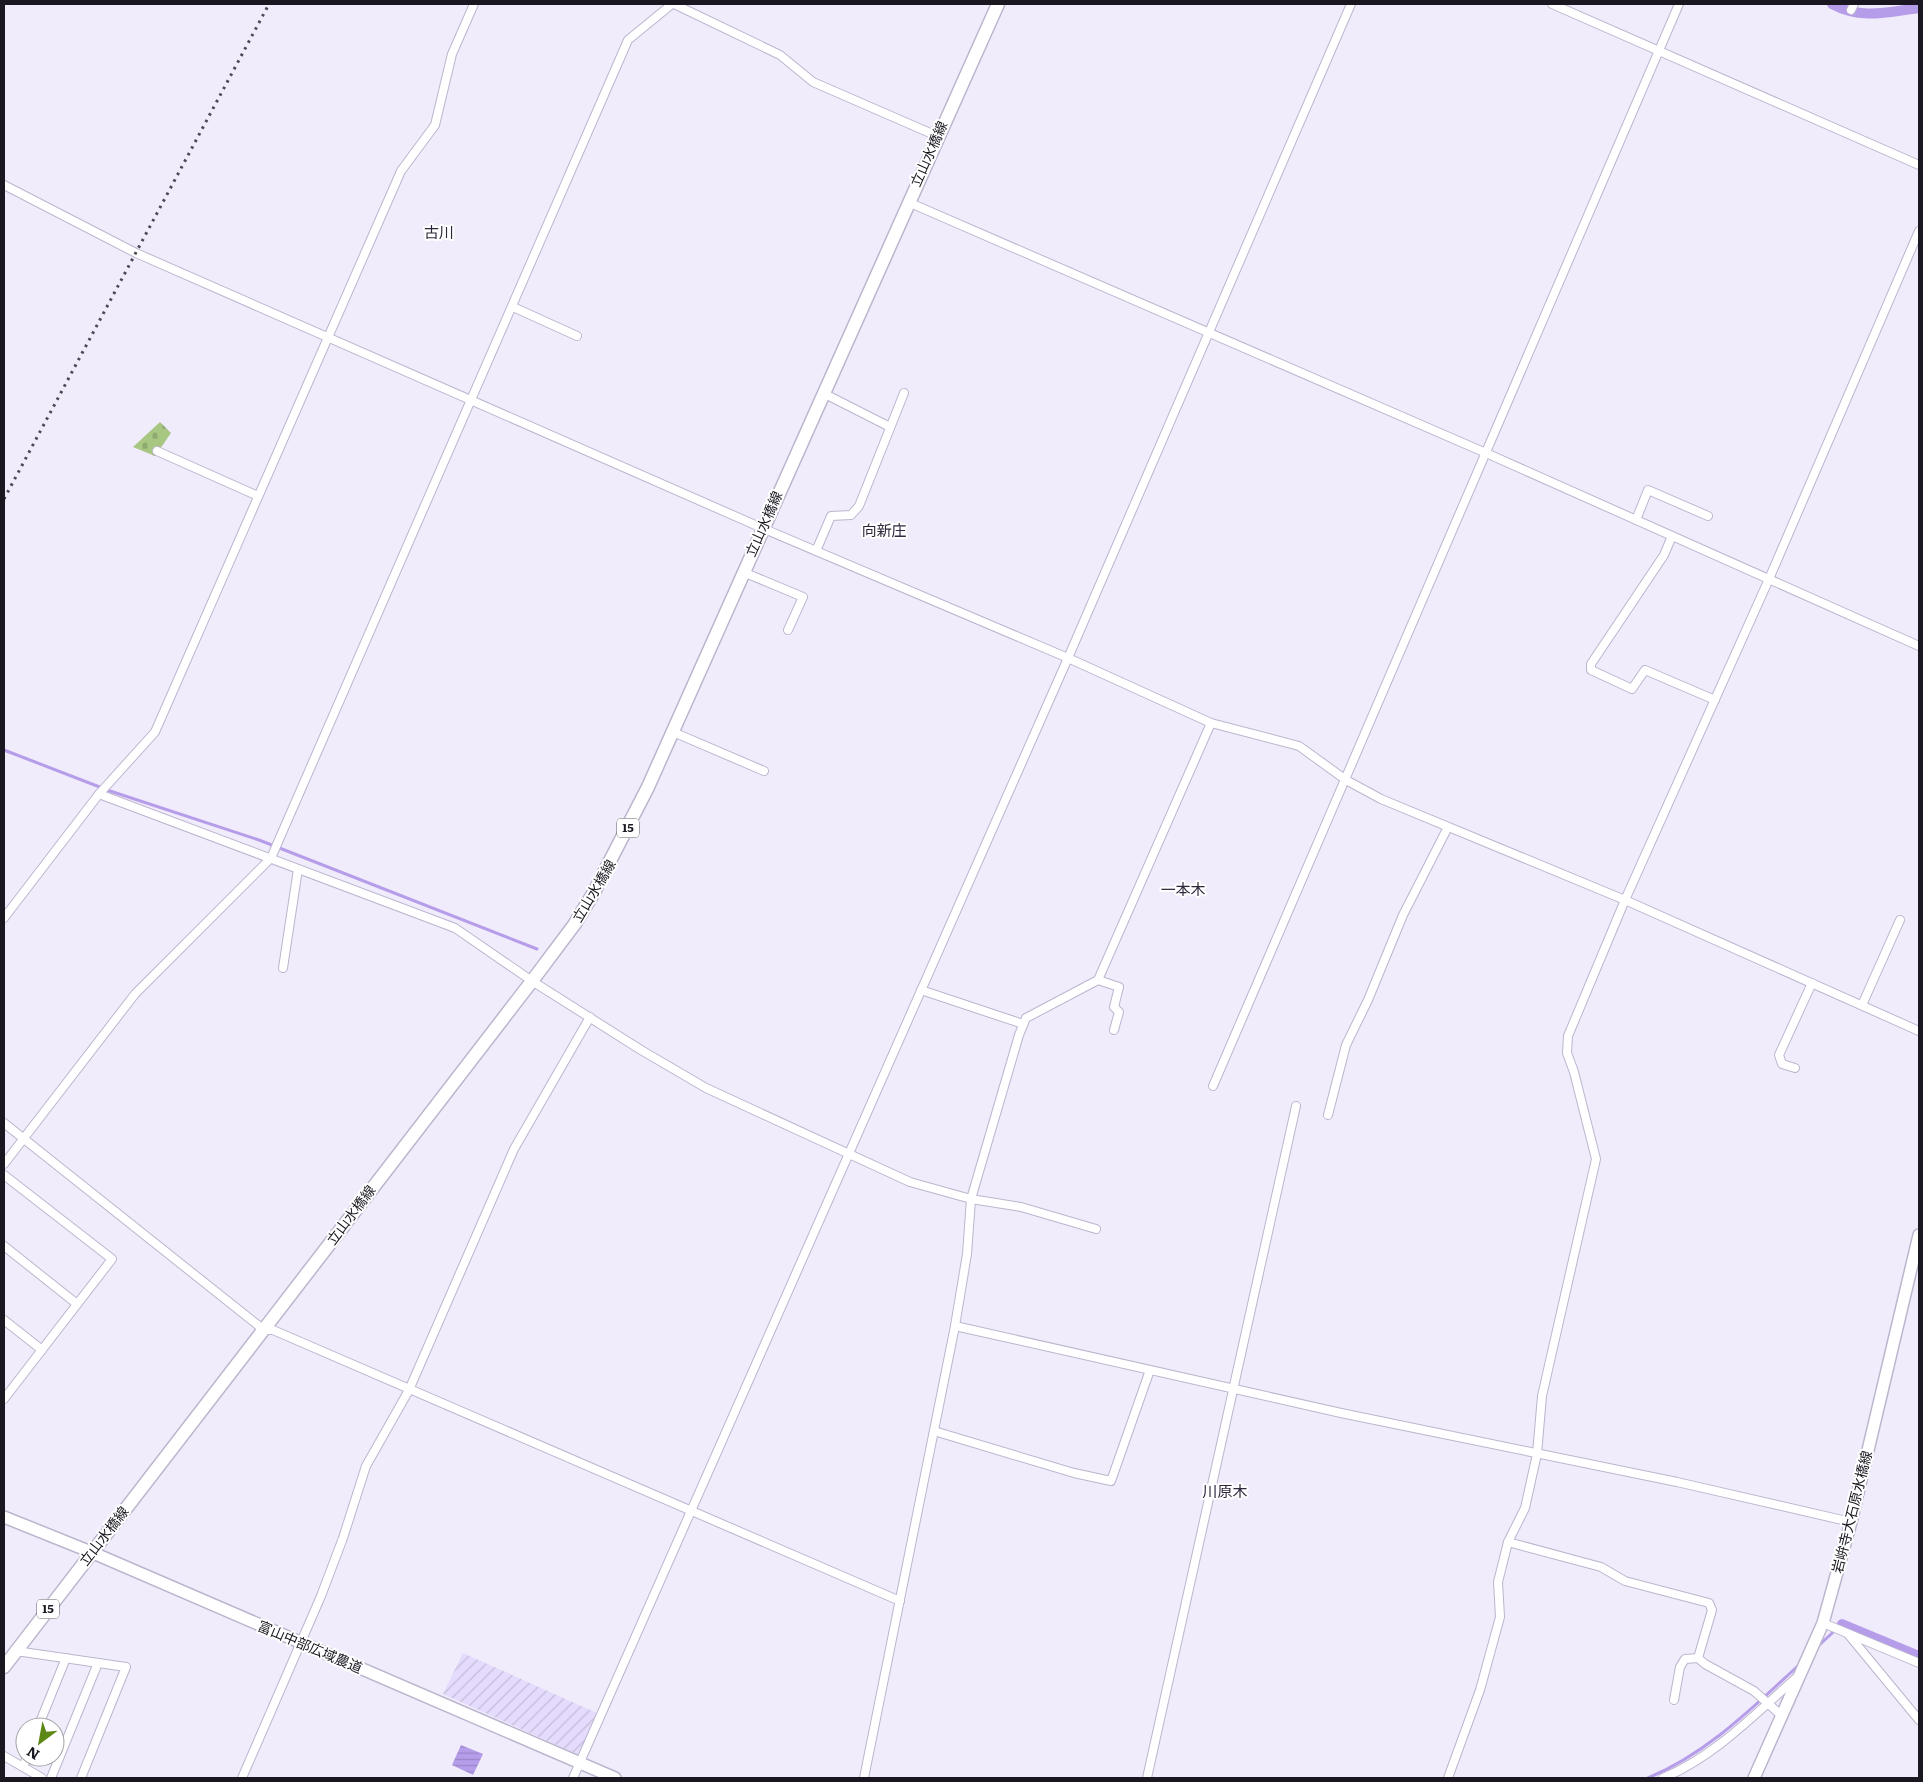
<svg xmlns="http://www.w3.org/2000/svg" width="1923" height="1782" font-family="Literata,'Noto Sans JP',serif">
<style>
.industrial{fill:url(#industrial-furrows)}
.cemetery{fill:url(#cemetery-stones)}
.water{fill:url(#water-rules)}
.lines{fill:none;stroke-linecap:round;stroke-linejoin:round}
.stream{stroke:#b69dea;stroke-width:3}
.canal{stroke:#b69dea;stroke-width:10}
.street-casing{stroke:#bcb5ce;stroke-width:10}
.secondary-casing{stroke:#bcb5ce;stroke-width:14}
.primary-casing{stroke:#bcb5ce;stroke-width:15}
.street{stroke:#fff;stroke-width:8}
.secondary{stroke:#fff;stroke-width:11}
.primary{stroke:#fff;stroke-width:12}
.rail{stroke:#4c4953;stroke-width:3;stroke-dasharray:2.5 5;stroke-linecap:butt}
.labels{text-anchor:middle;stroke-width:4;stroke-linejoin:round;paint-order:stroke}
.shield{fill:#fff;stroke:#5f5d63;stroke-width:1}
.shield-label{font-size:12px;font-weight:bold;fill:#1a1720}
.street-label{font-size:14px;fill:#1a1720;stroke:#fff}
.neighbourhood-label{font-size:15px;fill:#2f283c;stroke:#fff}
</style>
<defs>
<pattern id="industrial-furrows" width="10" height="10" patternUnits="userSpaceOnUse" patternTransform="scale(1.25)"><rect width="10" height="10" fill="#e5dcfd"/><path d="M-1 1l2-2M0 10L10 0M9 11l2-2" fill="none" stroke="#c4bcd9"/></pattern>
<pattern id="cemetery-stones" width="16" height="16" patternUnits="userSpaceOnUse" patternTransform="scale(1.25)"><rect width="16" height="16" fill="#a7c782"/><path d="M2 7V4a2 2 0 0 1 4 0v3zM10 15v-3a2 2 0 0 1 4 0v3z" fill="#8faa70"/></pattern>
<pattern id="water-rules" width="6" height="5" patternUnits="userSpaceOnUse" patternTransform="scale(1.25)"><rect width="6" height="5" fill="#b69dea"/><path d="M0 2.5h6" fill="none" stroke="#9c86c8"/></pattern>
</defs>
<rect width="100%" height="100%" fill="#f0ecfb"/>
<polygon class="industrial" points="463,1653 597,1713 579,1755 443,1694"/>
<polygon class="cemetery" points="160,422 171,433 155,456 133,447"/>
<polygon class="water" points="461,1745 483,1754 473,1775 452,1765"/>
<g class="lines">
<g class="stream">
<polyline points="4,750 110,791 259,840 537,949"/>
<polyline points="1817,1647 1842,1624"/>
<path d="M1648,1778C1708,1753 1753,1707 1800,1664"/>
</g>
<g class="canal">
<path d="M1832,4C1862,20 1887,12 1919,8"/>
<polyline points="1842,1624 1919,1656"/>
</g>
<defs>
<g id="street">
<polyline points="674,4 780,55 813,82 937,136"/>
<polyline points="1552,4 1919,165"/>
<polyline points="1851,10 1854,4"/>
<polyline points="4,185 136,253 762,528 1068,658 1211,723 1299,746 1346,780 1381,799 1625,900 1919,1031"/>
<polyline points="908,202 1486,453 1919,646"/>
<polyline points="513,307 577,336"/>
<polyline points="823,393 890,427"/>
<polyline points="157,451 258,496"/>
<polyline points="1636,520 1648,490 1708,516"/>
<polyline points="1672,536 1664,555 1591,664 1591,670 1632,689 1645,670 1715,700"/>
<polyline points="816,551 831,516 851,515 859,506 904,393"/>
<polyline points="743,572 803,597 788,630"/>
<polyline points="673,732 764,771"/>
<polyline points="99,794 455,928 532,981 641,1050 706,1088 910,1182 971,1199 1021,1207 1096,1229"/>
<polyline points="4,918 99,794 155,732 401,171 435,125 452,54 474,4"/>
<polyline points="283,968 298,869"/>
<polyline points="1098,980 1119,987 1114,1007 1119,1012 1114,1030"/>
<polyline points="921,990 1023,1024"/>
<polyline points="1862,1005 1900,920"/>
<polyline points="1795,1068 1782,1064 1779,1055 1812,983"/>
<polyline points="1213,1086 1679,4"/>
<polyline points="1328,1115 1346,1045 1368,1000 1403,915 1448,827"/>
<polyline points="4,1123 264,1330 273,1330 900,1601"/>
<polyline points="4,1164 135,994 271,858 628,40 672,4"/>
<polyline points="4,1175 112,1259 4,1399"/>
<polyline points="4,1246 77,1304"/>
<polyline points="4,1320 42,1350"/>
<polyline points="955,1326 1341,1413 1677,1482 1851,1522"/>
<polyline points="934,1431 1074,1473 1111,1481 1150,1370"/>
<polyline points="1508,1542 1601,1567 1625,1581 1709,1603 1712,1610 1698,1658 1705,1664 1754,1691 1782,1716"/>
<polyline points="1823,1623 1919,1663"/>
<polyline points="1848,1634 1919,1720"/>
<polyline points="16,1651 126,1667 81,1778"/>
<polyline points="1674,1700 1680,1667 1685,1659 1698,1658"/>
<polyline points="38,1727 66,1658"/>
<polyline points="4,1756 42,1778"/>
<polyline points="23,1767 27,1757"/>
<polyline points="51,1778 98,1663"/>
<polyline points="242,1778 321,1596 343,1538 366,1466 409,1390 514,1149 590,1017"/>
<polyline points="573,1778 1068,658 1351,4"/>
<polyline points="864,1778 955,1326 967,1254 971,1199 1019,1035 1026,1018 1098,980 1211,723"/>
<polyline points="1147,1778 1296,1106"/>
<polyline points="1448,1778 1480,1690 1500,1617 1498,1582 1508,1542 1525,1508 1537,1454 1542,1396 1596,1159 1574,1072 1567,1053 1568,1036 1625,900 1769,579 1919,231"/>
<path d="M1663,1778C1714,1757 1755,1714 1796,1678"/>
</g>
<g id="secondary">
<polyline points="4,1517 91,1552 615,1778"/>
<polyline points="1754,1778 1823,1623 1851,1522 1919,1235"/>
</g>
<polyline id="primary" points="4,1667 532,981 574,925 593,894 648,787 998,4"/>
</defs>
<use href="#street" class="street-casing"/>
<use href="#secondary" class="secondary-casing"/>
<use href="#primary" class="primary-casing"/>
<use href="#street" class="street"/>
<use href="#secondary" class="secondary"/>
<use href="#primary" class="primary"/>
<polyline class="rail" points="4,499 269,4"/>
</g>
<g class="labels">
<g class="shield">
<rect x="617" y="818.5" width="22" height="19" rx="4"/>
<rect x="37" y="1599.5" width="22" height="19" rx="4"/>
</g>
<g class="shield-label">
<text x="628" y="832">15</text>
<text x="48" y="1613">15</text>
</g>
<g class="street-label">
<text transform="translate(929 154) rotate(-66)" y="5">立山水橋線</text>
<text transform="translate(764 524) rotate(-66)" y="5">立山水橋線</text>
<text transform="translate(594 891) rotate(-59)" y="5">立山水橋線</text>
<text transform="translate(351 1215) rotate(-53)" y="5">立山水橋線</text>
<text transform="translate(1852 1512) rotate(-76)" y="5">岩峅寺大石原水橋線</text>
<text transform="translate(104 1536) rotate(-52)" y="5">立山水橋線</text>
<text transform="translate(310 1647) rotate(23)" y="5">富山中部広域農道</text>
</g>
<g class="neighbourhood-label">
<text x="439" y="238">古川</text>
<text x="884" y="536">向新庄</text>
<text x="1183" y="895">一本木</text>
<text x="1225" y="1497">川原木</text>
</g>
</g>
<rect width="1923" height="1782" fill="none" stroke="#1a1720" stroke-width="10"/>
<g transform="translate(40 1742) rotate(212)"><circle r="24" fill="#ffffff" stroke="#a3a2a6"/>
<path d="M0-4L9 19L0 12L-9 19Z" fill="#5e8815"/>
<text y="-8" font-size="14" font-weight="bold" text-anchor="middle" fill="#1a1720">N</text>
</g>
</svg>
